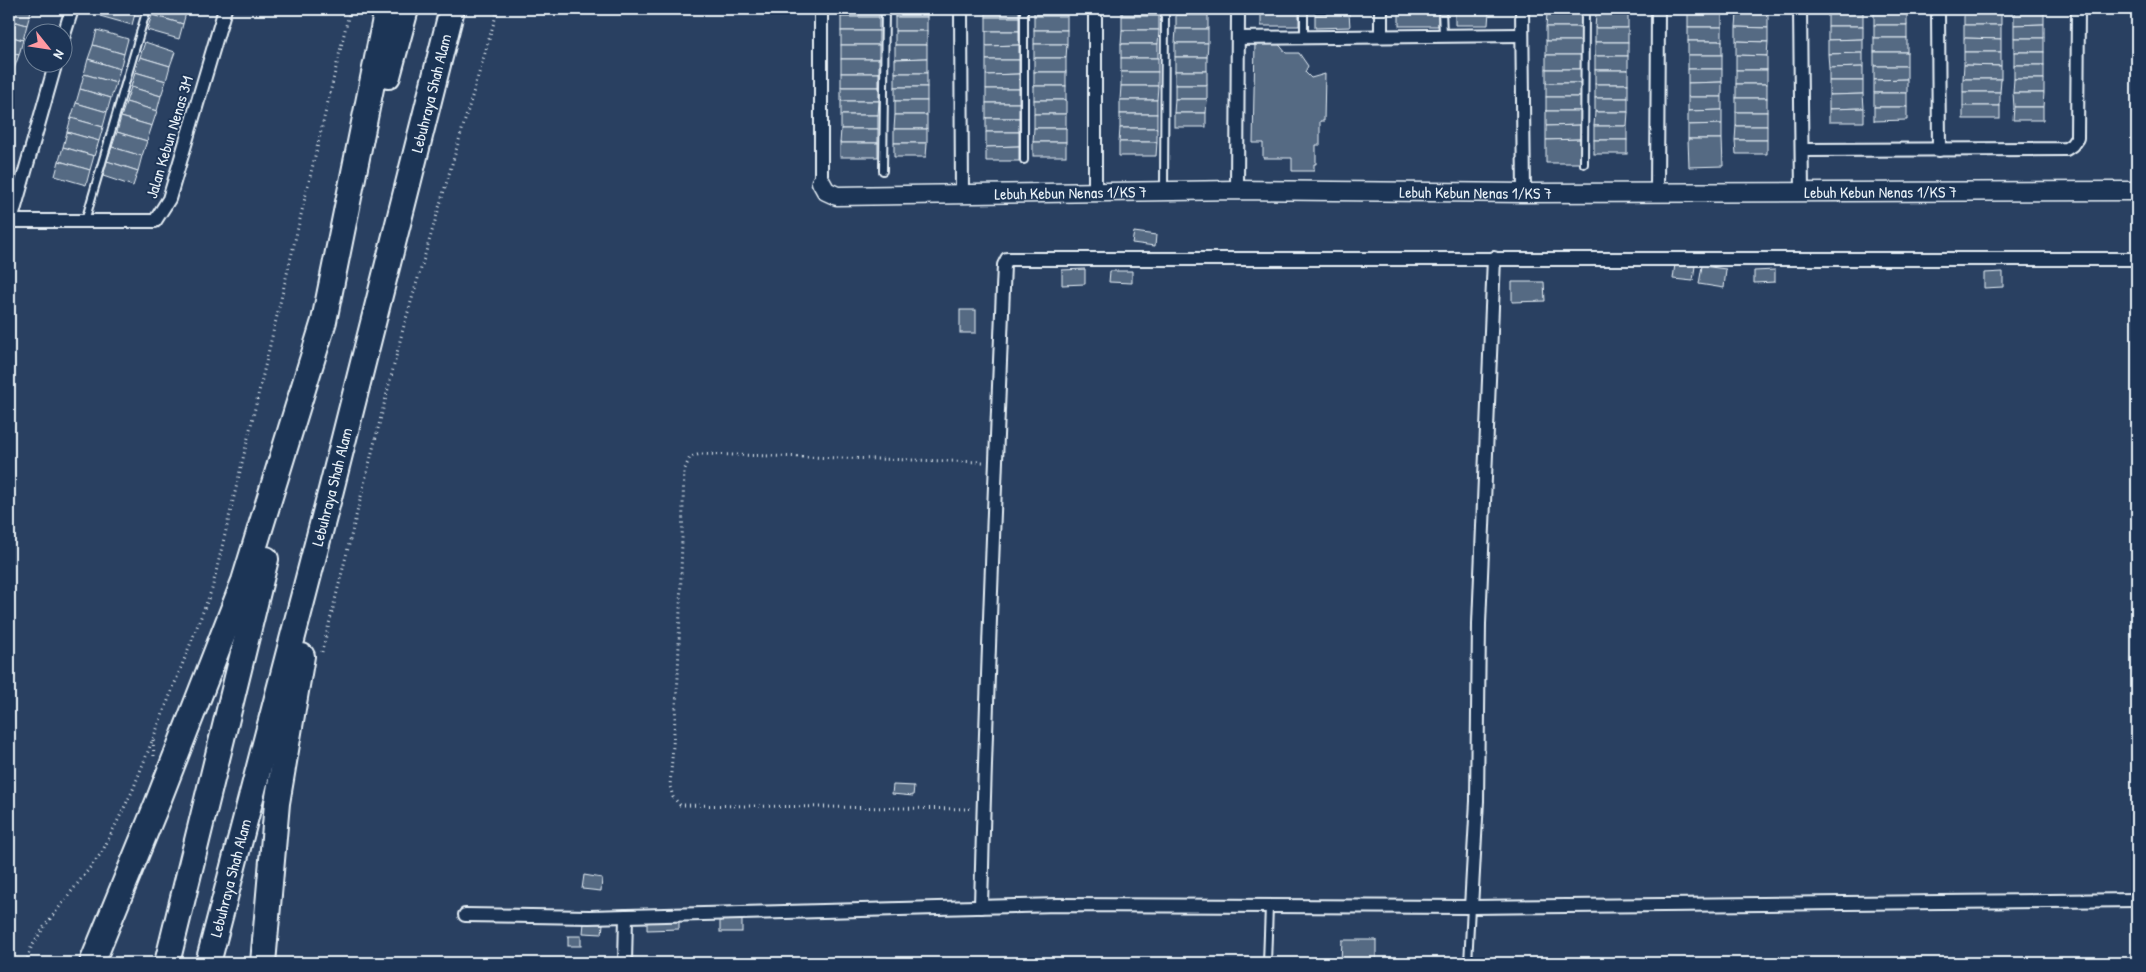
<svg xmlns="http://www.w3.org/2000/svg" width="2146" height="972" font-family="'Patrick Hand',sans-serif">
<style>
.building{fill:#556a83;stroke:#e8f1f8}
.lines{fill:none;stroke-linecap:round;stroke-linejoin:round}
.lane-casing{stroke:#e8f1f8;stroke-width:10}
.street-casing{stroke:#e8f1f8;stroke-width:16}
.secondary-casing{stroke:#e8f1f8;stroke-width:21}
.highway-casing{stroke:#e8f1f8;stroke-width:28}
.path{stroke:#e8f1f8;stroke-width:3;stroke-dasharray:1 4;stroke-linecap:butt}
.lane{stroke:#1d3557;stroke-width:6}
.street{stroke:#1d3557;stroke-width:12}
.secondary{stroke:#1d3557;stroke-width:18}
.highway{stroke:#1d3557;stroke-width:24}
.labels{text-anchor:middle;stroke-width:4;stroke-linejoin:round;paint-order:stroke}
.street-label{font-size:16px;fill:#e8f1f8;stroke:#1d3557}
</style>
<rect width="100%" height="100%" fill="#294061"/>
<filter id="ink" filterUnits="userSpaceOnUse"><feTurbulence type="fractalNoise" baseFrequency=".02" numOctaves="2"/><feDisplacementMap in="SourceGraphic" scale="10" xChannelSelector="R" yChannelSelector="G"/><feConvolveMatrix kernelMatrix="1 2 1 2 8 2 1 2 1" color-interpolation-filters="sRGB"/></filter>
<g filter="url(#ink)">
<g class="building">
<polygon points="9,9 31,11 27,25 9,20"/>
<polygon points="103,9 136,10 132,25 100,16"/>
<polygon points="153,9 187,9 183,24 152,15"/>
<rect x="841" y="9" width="38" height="8"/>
<rect x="895" y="9" width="32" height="8"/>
<rect x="986" y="9" width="33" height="8"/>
<rect x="1034" y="9" width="33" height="7"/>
<rect x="1122" y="9" width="37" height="7"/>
<rect x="1176" y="9" width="32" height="6"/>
<rect x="1261" y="9" width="38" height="3"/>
<polygon points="1315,9 1349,9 1349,13 1315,14"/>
<rect x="1399" y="9" width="39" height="3"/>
<rect x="1455" y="9" width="34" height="2"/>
<rect x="1547" y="9" width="35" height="4"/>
<polygon points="1595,9 1628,9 1628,14 1596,14"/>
<rect x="1688" y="9" width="34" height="4"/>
<rect x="1737" y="9" width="31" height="4"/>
<rect x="1828" y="9" width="35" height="3"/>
<rect x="1874" y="9" width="33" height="2"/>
<polygon points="1964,9 2001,9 2001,12 1964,11"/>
<rect x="2014" y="9" width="30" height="2"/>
<polygon points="1455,11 1489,11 1488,25 1455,25"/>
<rect x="1874" y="11" width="33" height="14"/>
<polygon points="1964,11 2001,12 2001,25 1964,25"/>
<polygon points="2014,11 2044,11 2044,24 2014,25"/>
<rect x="1261" y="12" width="38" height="14"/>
<rect x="1399" y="12" width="39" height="14"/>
<rect x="1828" y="12" width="35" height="14"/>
<polygon points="1349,13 1350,27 1315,28 1315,14"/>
<polygon points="1547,13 1582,13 1582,27 1546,27"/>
<rect x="1688" y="13" width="34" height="14"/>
<polygon points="1737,13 1768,13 1768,28 1736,27"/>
<polygon points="1596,14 1628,14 1628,28 1595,28"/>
<polygon points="152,15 183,24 179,39 147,30"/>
<rect x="1176" y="15" width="32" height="14"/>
<rect x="1034" y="16" width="33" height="14"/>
<rect x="1122" y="16" width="37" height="14"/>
<rect x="841" y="17" width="38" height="14"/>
<rect x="895" y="17" width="32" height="14"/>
<rect x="986" y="17" width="33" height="14"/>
<polygon points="9,20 27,25 23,40 9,36"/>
<polygon points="2044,24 2044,38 2014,38 2014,25"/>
<rect x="1874" y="25" width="33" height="13"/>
<polygon points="1964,25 2001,25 2001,39 1964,38"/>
<polygon points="1828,26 1863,26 1863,39 1828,40"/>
<polygon points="1546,27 1582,27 1581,41 1546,41"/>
<rect x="1688" y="27" width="34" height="14"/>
<polygon points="1736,27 1768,28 1768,42 1736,41"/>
<rect x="1595" y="28" width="33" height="14"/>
<polygon points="1176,29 1208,29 1208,43 1175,43"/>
<polygon points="97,30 128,39 124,54 93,45"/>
<rect x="1034" y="30" width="33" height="14"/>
<polygon points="1122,30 1159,30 1158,44 1121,44"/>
<rect x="841" y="31" width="38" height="14"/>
<rect x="895" y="31" width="32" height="14"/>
<polygon points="986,31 1019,31 1019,45 986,46"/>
<polygon points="9,36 23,40 19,55 9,52"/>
<rect x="1874" y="38" width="33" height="14"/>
<polygon points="1964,38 2001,39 2001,52 1964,52"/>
<rect x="2014" y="38" width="30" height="14"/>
<polygon points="1863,39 1863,53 1828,54 1828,40"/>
<rect x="1546" y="41" width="35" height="14"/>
<rect x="1688" y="41" width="34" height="14"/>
<polygon points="1736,41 1768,42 1767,56 1736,55"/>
<polygon points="145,42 175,52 170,66 140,57"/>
<polygon points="1255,42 1277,42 1286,53 1299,53 1308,66 1305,72 1311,78 1325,74 1324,121 1320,121 1320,145 1316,145 1316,164 1314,164 1314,171 1292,171 1292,158 1263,158 1263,143 1253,143"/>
<rect x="1595" y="42" width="33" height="14"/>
<polygon points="1175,43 1208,43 1207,57 1175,57"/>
<polygon points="1034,44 1067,44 1066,58 1034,58"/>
<rect x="1121" y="44" width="37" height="14"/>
<polygon points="93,45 124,54 120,69 88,59"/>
<rect x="841" y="45" width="38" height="14"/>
<polygon points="895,45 927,45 927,58 895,59"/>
<polygon points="1019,45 1019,60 986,60 986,46"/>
<polygon points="9,52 19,55 14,69 9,68"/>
<rect x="1874" y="52" width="33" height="14"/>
<polygon points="1964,52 2001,52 2001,66 1964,65"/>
<rect x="2014" y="52" width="30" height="13"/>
<polygon points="1863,53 1863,67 1829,68 1828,54"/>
<rect x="1546" y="55" width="35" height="14"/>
<rect x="1688" y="55" width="34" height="14"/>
<polygon points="1736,55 1767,56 1767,70 1736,70"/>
<rect x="1595" y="56" width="33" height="14"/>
<polygon points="140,57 170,66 166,81 135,72"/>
<rect x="1175" y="57" width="32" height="14"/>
<polygon points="927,58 927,73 895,73 895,59"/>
<rect x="1034" y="58" width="32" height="14"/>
<rect x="1121" y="58" width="37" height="14"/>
<polygon points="88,59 120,69 116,83 84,74"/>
<rect x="841" y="59" width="38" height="14"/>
<polygon points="986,60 1019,60 1019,74 986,75"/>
<polygon points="1964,65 2001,66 2001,79 1963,79"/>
<rect x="2014" y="65" width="30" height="14"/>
<polygon points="1874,66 1907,66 1907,79 1874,80"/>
<polygon points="1863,67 1863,81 1829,81 1829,68"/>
<rect x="1546" y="69" width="35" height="14"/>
<polygon points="1688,69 1722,69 1722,82 1688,83"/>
<rect x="1595" y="70" width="33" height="14"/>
<rect x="1736" y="70" width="31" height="14"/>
<rect x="1175" y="71" width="32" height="14"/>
<polygon points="135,72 166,81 161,96 131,87"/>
<rect x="1034" y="72" width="32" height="14"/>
<rect x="1121" y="72" width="37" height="14"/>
<rect x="841" y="73" width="38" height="14"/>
<rect x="895" y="73" width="32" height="14"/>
<polygon points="84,74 116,83 111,98 80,89"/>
<polygon points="1019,74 1019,89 986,89 986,75"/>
<polygon points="1907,79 1907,93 1874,93 1874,80"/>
<polygon points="1963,79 2001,79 2000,92 1963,92"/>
<polygon points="2014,79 2044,79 2044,93 2013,93"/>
<polygon points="1829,81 1863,81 1863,94 1829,95"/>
<polygon points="1722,82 1722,97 1688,97 1688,83"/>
<rect x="1546" y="83" width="35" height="14"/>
<rect x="1595" y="84" width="33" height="14"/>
<rect x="1736" y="84" width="31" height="14"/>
<rect x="1175" y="85" width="32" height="14"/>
<rect x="1034" y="86" width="32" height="14"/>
<polygon points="1121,86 1158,86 1157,100 1120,100"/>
<polygon points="131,87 161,96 157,111 126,102"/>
<rect x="841" y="87" width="38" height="14"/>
<rect x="895" y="87" width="32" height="14"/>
<polygon points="80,89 111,98 107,112 76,103"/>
<rect x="986" y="89" width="33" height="14"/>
<rect x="1963" y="92" width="37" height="14"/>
<rect x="1874" y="93" width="33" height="14"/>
<polygon points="2013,93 2044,93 2043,107 2014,107"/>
<polygon points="1863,94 1864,108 1829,109 1829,95"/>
<rect x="1546" y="97" width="35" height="14"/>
<polygon points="1688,97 1722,97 1722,110 1688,111"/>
<rect x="1595" y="98" width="33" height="14"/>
<rect x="1736" y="98" width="31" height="14"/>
<polygon points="1175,99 1207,99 1206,113 1174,113"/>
<rect x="1034" y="100" width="32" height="14"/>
<rect x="1120" y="100" width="37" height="14"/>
<polygon points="841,101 879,101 878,115 841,115"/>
<rect x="895" y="101" width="32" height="14"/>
<polygon points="126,102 157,111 152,126 121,117"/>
<polygon points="76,103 107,112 103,127 71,118"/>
<rect x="986" y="103" width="33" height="15"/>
<rect x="1963" y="106" width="37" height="13"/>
<polygon points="1874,107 1907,107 1907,120 1874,121"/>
<polygon points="2014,107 2043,107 2043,120 2013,120"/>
<polygon points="1864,108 1864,122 1829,122 1829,109"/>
<polygon points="1722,110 1722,124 1688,125 1688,111"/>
<polygon points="1546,111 1581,111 1581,125 1546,126"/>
<polygon points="1595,112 1628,112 1627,126 1594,126"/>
<rect x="1736" y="112" width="31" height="14"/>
<rect x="1174" y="113" width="32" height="14"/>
<rect x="1034" y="114" width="32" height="14"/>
<rect x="1120" y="114" width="37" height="14"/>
<rect x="841" y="115" width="37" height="14"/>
<polygon points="895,115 927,115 927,129 894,129"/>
<polygon points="121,117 152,126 147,141 117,132"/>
<polygon points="71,118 103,127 99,141 67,132"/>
<rect x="986" y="118" width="33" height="14"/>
<polygon points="1722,124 1722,139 1688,139 1688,125"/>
<polygon points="1581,125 1581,139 1546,140 1546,126"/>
<rect x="1594" y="126" width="33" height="14"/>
<polygon points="1736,126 1767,126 1767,140 1735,140"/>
<polygon points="1034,128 1066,128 1066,142 1033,142"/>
<polygon points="1120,128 1157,128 1157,142 1119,142"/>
<polygon points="841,129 878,129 878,143 840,143"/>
<rect x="894" y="129" width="33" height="14"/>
<polygon points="67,132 99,141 94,156 63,147"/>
<polygon points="117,132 147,141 142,156 112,147"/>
<polygon points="986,132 1019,132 1019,146 986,147"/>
<polygon points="1581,139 1581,163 1546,163 1546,140"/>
<polygon points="1688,139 1722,139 1723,166 1689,167"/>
<rect x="1594" y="140" width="33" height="14"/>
<polygon points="1735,140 1767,140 1767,154 1736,154"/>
<rect x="1033" y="142" width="33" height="14"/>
<polygon points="1119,142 1157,142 1156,156 1119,156"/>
<rect x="840" y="143" width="38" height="14"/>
<polygon points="894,143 927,143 926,157 894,157"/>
<polygon points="1019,146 1019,161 986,161 986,147"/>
<polygon points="63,147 94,156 90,170 59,161"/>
<polygon points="112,147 142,156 138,171 107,161"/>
<polygon points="59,161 90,170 86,185 55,176"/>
<polygon points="107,161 138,171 133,186 103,176"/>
<polygon points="1134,232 1156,235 1155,246 1132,243"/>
<polygon points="1675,264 1695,266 1693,281 1673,279"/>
<polygon points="1702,266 1726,269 1724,288 1699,284"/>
<polygon points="1085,269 1085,284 1062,285 1062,270"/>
<polygon points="1775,270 1775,282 1754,283 1754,271"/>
<polygon points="1110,271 1132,271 1132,283 1109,282"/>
<polygon points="2003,272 2003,287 1984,288 1984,273"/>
<polygon points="1512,282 1544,282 1545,301 1512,302"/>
<rect x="960" y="310" width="16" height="23"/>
<polygon points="893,785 914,786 913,796 892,794"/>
<polygon points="584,875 602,878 601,891 582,889"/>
<rect x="720" y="919" width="22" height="13"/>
<polygon points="647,920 679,920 679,929 647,930"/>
<polygon points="584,923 603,924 602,934 583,933"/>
<rect x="568" y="936" width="13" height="10"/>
<polygon points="1342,940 1376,940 1376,963 1341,963"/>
</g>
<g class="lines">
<defs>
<g id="lane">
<polyline points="1442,9 1443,35"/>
<polyline points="1304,37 1304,9"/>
<polyline points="1024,160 1024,9"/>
<polyline points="1584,164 1585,9"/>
<polyline points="883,171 885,9"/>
<polyline points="1164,190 1165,9"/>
<polyline points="85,221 147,9"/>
<polyline points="1267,963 1269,906"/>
<polyline points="1468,963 1471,907"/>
</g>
<g id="street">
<polyline points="961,9 962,195"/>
<polyline points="1381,9 1381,36"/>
<polyline points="1522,9 1524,193"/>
<polyline points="1800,9 1802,193"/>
<polyline points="1938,9 1939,150"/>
<polyline points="1238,38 1522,35"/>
<polyline points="62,41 72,9"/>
<polyline points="1803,150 2066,149 2072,145 2077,138 2078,9"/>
<polyline points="821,182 821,9"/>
<polyline points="1237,190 1238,9"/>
<polyline points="1095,192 1095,9"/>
<polyline points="1657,193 1658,9"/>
<polyline points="9,221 155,221 169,199 225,9"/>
<polyline points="11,221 56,62"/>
<path d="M981,907C986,693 995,479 1004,265L1007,259H2137"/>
<polyline points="1471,907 1477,801 1479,624 1494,258"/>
<polyline points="465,915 589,917 1058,905 1471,907 2137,900"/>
<polyline points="625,963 626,916"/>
</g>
<g id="secondary">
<path id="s1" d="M821,182L826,191L837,196L1237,190L1524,193L2137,191"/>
</g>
<g id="highway">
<polyline points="388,76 406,9"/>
<polyline points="92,963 157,804 244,581 324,321 387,9"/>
<polyline points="167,963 266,559"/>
<path id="s2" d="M208,963L331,490L452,9"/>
<polyline points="263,963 277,803 302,656"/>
</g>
</defs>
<use href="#lane" class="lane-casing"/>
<use href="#street" class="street-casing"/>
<use href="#secondary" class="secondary-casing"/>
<use href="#highway" class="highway-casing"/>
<g class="path">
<polyline points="322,652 403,329 498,9"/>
<polyline points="153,740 154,756"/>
<polyline points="970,809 680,805 673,797 670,786 678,678 684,471 690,457 701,454 983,462"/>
<polyline points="26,963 31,948 44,927 102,852 132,792 212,589 350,9"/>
</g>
<use href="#lane" class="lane"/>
<use href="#street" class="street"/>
<use href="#secondary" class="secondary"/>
<use href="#highway" class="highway"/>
</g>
</g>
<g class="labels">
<g class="street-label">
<text dy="6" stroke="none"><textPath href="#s2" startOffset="898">Lebuhraya Shah Alam</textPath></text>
<text transform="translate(169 137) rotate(-73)" y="6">Jalan Kebun Nenas 3M</text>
<text dy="6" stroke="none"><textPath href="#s1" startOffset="256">Lebuh Kebun Nenas 1/KS 7</textPath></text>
<text dy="6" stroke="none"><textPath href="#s1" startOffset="661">Lebuh Kebun Nenas 1/KS 7</textPath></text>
<text dy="6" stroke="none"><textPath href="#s1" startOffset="1066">Lebuh Kebun Nenas 1/KS 7</textPath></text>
<text dy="6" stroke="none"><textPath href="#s2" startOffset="492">Lebuhraya Shah Alam</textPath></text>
<text dy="6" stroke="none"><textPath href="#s2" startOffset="88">Lebuhraya Shah Alam</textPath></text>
</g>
</g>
<rect width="2146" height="972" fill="none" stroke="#1d3557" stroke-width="30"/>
<rect x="15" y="15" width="2116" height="942" fill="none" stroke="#e8f1f8" stroke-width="2" filter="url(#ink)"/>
<g transform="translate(48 48) rotate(120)"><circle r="24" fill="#1d3557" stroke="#6e8097"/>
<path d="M0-4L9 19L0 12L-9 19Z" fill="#ff9aa2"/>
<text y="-8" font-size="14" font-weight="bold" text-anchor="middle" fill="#e8f1f8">N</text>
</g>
</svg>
